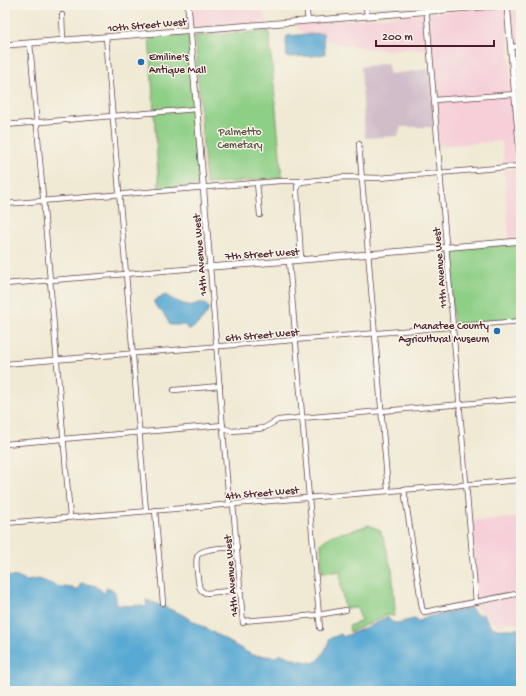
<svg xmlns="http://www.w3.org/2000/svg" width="526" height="696" font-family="'Gochi Hand',sans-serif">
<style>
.built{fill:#f6cfd8}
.industrial{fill:#d1bdca}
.green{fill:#8ecf86;stroke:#6c7758}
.water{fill:#59a9d3;stroke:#52647f}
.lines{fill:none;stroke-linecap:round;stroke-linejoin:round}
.minor-casing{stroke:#633d44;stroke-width:6}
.tertiary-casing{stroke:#633d44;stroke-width:7}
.minor{stroke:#fff;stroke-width:4.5}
.tertiary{stroke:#fff;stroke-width:5.5}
.poi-dot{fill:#1f6fb2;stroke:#f7f3e8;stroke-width:1.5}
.labels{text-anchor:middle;stroke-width:3;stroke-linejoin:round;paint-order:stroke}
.street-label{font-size:11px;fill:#4a1f2b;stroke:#f7f3e8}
.poi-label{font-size:11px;fill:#4a1f2b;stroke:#f7f3e8;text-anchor:start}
.park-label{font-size:11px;fill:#5e5446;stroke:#f7f3e8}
</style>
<rect width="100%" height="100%" fill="#f7f3e8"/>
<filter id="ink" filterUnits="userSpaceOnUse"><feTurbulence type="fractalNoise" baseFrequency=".025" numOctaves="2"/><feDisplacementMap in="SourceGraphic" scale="8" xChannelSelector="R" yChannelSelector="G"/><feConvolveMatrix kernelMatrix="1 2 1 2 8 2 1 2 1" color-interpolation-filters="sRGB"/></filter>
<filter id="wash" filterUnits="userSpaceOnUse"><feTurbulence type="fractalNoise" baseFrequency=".012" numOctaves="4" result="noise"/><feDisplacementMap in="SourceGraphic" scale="16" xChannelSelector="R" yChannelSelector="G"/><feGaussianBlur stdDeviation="0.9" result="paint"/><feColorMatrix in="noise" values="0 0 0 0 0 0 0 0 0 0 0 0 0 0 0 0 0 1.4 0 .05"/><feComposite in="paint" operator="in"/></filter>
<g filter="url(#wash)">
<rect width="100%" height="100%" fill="#f0ead4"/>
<g class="built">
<polygon points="190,5 258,5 268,22 192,28"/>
<polygon points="521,6 521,44 513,44 509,7"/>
<polygon points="505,7 513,92 436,98 433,51 432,51 429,13"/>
<polygon points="424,14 428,50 409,49 390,50 366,48 345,45 324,39 323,33 304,34 294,24"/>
<polygon points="521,48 521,76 515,76 513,49"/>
<polygon points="513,96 519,164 504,165 502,141 439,146 436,102"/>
<polygon points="519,168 521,187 521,239 509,240 504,170"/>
<polygon points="521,517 521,591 477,599 475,559 472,521"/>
<polygon points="521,596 521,625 509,622 498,626 488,618 485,614 482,613 475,607 475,604"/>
</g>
<polygon class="industrial" points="387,63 390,74 429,69 434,127 401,127 398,136 365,138 361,67"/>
<g class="green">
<polygon points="269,31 282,178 206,184 195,36"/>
<polygon points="188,33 199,185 159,188 149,36"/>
<polygon points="521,243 521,318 454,325 447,249"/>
<path d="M369,525L380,530L385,542L389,561L392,570L395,609L394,616L385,615L383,617L350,632L349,626L361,621L359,613L357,608H345C343,597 338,580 342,571L322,573L321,543L332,535L350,531Z"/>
</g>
<g class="water">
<polygon points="323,33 325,54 312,56 287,57 286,39 287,36"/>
<path d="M166,295C171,299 182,304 188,305C196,307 201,297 209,308C206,318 198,324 190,330L184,325H170C168,322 167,319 165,316C161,309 157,311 154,302L158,298Z"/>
<path d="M5,576L17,577L26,581L39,579L57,586L72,588L77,591L81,583L96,586L105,594L106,588H110L115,592L117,605C126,605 130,607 139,605L141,606L145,607L147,605L146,600L157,604L181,614L252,655L276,657L281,654L284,655L297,660L313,663L319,660L328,645L329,639L341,634L343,637L372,625L387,617L392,622L397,623L414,619L418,621H420L426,617L471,608L476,614L484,615L491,627L498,629H521V691H5Z"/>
</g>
</g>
<g filter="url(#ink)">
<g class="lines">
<defs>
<g id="minor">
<polyline points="306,5 308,21"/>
<polyline points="366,5 367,16"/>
<polyline points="426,5 476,602"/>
<polyline points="62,15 63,40"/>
<polyline points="106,37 146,511"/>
<polyline points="30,43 70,517"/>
<polyline points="511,47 521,46"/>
<polyline points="514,79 521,78"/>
<polyline points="434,100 515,94"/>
<polyline points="5,125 196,109"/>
<polyline points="359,144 388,491"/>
<polyline points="257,183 260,215"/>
<polyline points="5,204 280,181 302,181"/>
<polyline points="301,260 297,191 297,186 301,182 344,177 379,178 521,166"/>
<polyline points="289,261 320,628"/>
<polyline points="5,284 210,267 229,504"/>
<polyline points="5,364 521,321"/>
<polyline points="174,390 220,386"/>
<polyline points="223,428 232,431 257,429 264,428 278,420 521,399"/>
<polyline points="5,444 223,425"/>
<polyline points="404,489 422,608 424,612 521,593"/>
<polyline points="233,504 243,623"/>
<polyline points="155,510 163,603"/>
<polyline points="5,523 521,480"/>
<path d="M237,547C228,548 199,547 197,557C195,564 198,578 199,586C200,589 202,592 206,593L241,590"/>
<polyline points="243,621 318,615 346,610"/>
</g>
<g id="tertiary">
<polyline points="188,5 210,267 289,261 521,241"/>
<polyline points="507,5 521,165"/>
<polyline points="5,45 505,5"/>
</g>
</defs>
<use href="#minor" class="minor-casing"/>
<use href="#tertiary" class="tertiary-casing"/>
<use href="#minor" class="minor"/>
<use href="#tertiary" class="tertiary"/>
</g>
</g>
<g class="poi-dot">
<circle cx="141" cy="62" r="4"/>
<circle cx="497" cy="331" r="4"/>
</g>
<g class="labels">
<g class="street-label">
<text transform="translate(147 24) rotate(-5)" y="4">10th Street West</text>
<text transform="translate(262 253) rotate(-4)" y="4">7th Street West</text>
<text transform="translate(199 255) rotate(-95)" y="4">14th Avenue West</text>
<text transform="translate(439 268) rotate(-95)" y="4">11th Avenue West</text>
<text transform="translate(262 334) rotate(-5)" y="4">6th Street West</text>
<text transform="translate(262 492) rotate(-5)" y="4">4th Street West</text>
<text transform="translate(230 576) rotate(-95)" y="4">14th Avenue West</text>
</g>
<g class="poi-label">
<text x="149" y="60">Emiline's<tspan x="149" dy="13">Antique Mall</tspan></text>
<text x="489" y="329" text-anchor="end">Manatee County<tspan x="489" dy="13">Agricultural Museum</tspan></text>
</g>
<g class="park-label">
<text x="240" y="135">Palmetto<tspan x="240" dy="13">Cemetary</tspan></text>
</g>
</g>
<rect width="526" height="696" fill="none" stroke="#f7f3e8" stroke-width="20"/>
<path d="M376 40v6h118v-6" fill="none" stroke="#4a1f2b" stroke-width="2"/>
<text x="382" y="40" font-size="12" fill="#4a1f2b" stroke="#f7f3e8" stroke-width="3" paint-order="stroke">200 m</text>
</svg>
